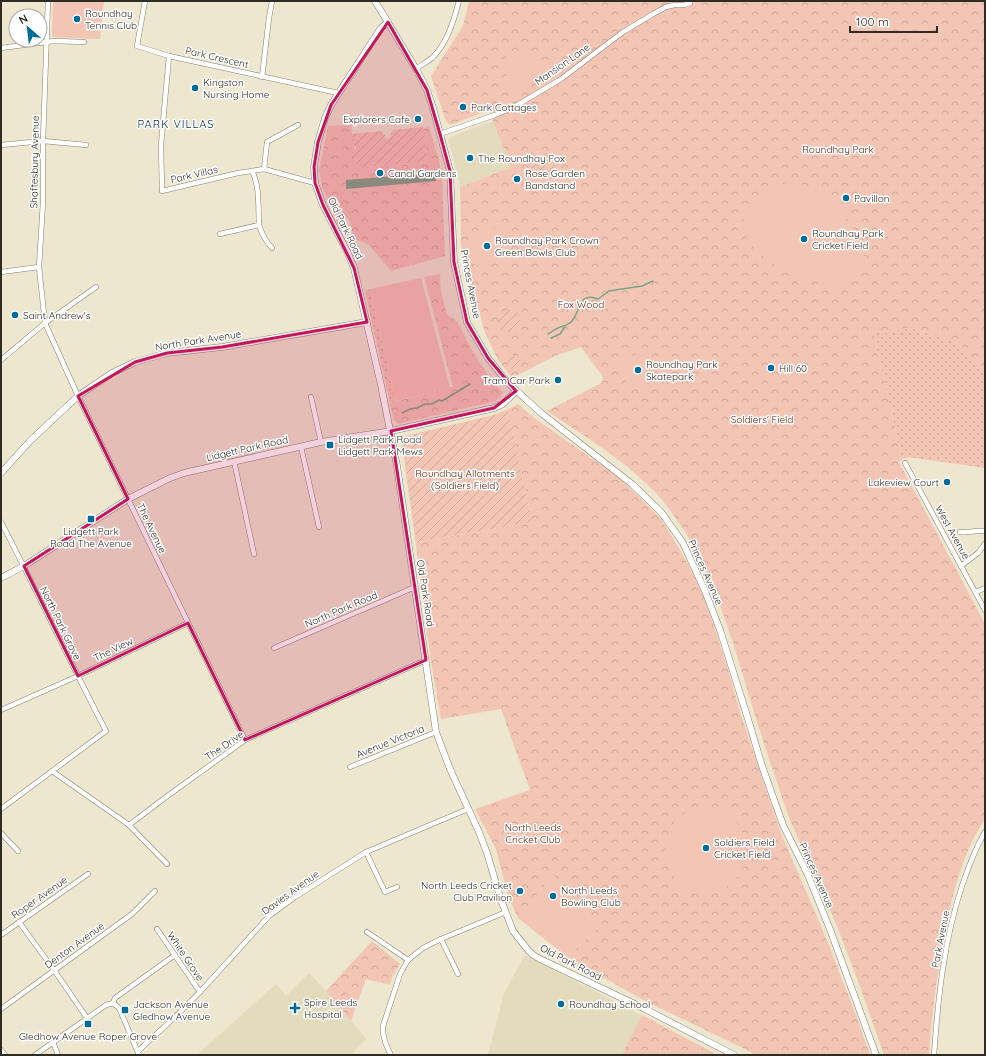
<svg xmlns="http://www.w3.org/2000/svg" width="986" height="1056" font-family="Quicksand,sans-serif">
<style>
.built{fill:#e2dbbc}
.grass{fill:url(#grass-dots)}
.forest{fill:url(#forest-crowns)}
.garden{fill:url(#garden-furrows)}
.pitch{fill:#f3c5b4}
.water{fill:#7ba585}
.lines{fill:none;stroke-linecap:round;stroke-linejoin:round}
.stream{stroke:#7ba585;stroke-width:1.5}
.minor-casing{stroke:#86816b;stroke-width:5.5}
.tertiary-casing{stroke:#86816b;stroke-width:7}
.minor{stroke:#fff;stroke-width:4.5}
.tertiary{stroke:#fff;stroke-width:6}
.marked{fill:#c2185b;fill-opacity:0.2;stroke:#c2185b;stroke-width:3;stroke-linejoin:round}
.poi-dot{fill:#006c99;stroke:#fff;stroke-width:1.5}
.labels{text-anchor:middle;stroke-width:3;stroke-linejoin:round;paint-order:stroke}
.poi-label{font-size:10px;fill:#2e2c23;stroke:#fff;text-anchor:start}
.street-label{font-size:10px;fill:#2e2c23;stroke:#fff}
.park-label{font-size:10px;fill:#5a1f05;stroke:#fff}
.neighbourhood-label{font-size:11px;letter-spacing:1px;fill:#012e43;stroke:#fff}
</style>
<defs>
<pattern id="grass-dots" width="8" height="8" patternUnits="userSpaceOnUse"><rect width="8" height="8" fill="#f3c5b4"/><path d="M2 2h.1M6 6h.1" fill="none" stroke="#d1a99a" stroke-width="1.8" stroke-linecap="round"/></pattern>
<pattern id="forest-crowns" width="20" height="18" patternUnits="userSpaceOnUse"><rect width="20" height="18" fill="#f3c5b4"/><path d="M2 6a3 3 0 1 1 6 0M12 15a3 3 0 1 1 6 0" fill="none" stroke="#d1a99a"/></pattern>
<pattern id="garden-furrows" width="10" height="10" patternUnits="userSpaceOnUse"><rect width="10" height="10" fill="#f3c5b4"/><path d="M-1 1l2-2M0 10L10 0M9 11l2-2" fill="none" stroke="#d1a99a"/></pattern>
</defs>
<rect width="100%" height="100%" fill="#ece7ce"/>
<g class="built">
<polygon points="516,111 511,167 460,187 458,175 449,143 448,140 450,137 491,122"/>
<polygon points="525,955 714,1053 713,1055 488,1055 504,993"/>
<polygon points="309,973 326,991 366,1039 351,1055 197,1055 276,984 286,996"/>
</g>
<g class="grass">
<polygon points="370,289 396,401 390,403 365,291"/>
<polygon points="912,328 959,344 985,372 985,468 908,457 902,459 873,332"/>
</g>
<g class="forest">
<path d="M469,1H985V372L959,344L912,328L873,332L902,459L899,462L985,624V819C959,858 950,904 942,949C936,984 931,1019 929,1055H884C866,1003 848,951 826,900C815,874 802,848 791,822C785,808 781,794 776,779C753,716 738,649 713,587C704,566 695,545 682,527C673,514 663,500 652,489C621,458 583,435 547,411L601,383L603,377L581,347L555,356L512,378L498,360L485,333L461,246L460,187L511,167L489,110L453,124H449L446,121L431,76L463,26Z"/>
<polygon points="351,125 357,168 427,162 423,129 429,127 439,161 442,179 445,256 391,271 369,245 355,239 348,218 336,218 322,187 319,170 328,126"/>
<polygon points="440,274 441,292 447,314 452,318 457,321 473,352 489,376 503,393 496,401 398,424 394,420 390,403 453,387 424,277"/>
<polygon points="518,404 533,417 618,477 631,489 661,519 680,550 692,572 703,595 716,632 730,676 741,715 780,831 829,945 839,972 856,1015 870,1055 755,1055 747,1050 647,1002 567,957 598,928 553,875 518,918 508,896 496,849 475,809 530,790 501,709 441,719 431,662 414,530 418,542 532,522 508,409"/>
<polygon points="372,941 400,964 393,975 390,985 366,979 351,1021 326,991"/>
<polygon points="642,1015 714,1053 713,1055 622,1055"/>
</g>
<g class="garden">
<polygon points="423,127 427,162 357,168 354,149 356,149 355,146 354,146 352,134 382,131 382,133 385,135 385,138 388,139 391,137 391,132 393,132 393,130"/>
<circle cx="543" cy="164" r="12"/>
<circle cx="509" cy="321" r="11"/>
<circle cx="514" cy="362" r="7"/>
<polygon points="508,409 532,522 418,542 414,530 401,437 494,415"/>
</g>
<g class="pitch">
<polygon points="53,1 104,1 100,39 52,37"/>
<polygon points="528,46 543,76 514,91 499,61"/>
<path d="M795,182C798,183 801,184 804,185C822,192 854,224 862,242C863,245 864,250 864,254C865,263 860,272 854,278C848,285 838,289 830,286C813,281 794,276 778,267C765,259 745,243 743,227C743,219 747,211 751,205C762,187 776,184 795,182Z"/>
<polygon points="499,227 506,258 475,265 469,234"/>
<polygon points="421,278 450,388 396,401 370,289"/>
<polygon points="646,351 657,380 629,390 618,361"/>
<path d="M706,806C739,809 756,844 741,872C734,888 701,901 685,890C680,887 677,881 674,876C656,844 668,811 706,806Z"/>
<polygon points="553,875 598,928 567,957 518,918"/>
</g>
<polygon class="water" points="435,173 436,181 346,189 346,180"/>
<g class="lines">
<g class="stream">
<path d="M548,334C551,333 553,330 556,329C561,326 567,326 571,322C581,313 577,291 598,299L609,291L642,286L653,281"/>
<polyline points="551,338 560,334 565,327"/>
<polyline points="402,413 410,409 417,408 425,404 432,404 439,400 442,401 470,384"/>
</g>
<defs>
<g id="minor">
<polyline points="48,1 43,141 43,202 39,267 45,323 78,396 245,740"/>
<polyline points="145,1 137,46 169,56 338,93"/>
<polyline points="1,48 54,41 84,42"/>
<polyline points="169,56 161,145 162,191 238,173 264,169 315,183"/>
<path d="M416,69C421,65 427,62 432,58C447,44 454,20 459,1"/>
<polyline points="262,77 269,18 272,1"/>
<polyline points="440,134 495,115 514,107 561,79 623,32 653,14 666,7 674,5 684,5 690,3"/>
<polyline points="1,145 43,141 86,145"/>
<polyline points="264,169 267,142 298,125"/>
<path d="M259,225C262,234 265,241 272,248"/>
<path d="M220,234L259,225C258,208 260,186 252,171"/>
<polyline points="1,272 39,267"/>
<polyline points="1,360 45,323 96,287"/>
<polyline points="311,397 321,442"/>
<polyline points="301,447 319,527"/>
<polyline points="234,461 254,554"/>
<polyline points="905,463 985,610"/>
<path d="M1,522C37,591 70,662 106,731L1,809"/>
<path d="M960,532C970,533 975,530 985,531"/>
<polyline points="961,566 978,553 985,544"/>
<polyline points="976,592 985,588"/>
<polyline points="274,648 415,587"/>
<polyline points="1,710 78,676 188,623"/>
<polyline points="350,767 436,732"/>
<polyline points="52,771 129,825 166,797 245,740 426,660"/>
<polyline points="129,825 167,864"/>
<polyline points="1,833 18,851"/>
<polyline points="366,852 385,892 397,887"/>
<polyline points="19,922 54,970 87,1018"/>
<polyline points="157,929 200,992"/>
<polyline points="367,932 408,960"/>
<polyline points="1,935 88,874"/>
<polyline points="441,939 458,974"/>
<polyline points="113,1003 115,998 175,955"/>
<polyline points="113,1003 118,1007 120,1010 139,1055"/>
<polyline points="1,1009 132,914 155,891"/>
<polyline points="53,1042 58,1055"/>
<polyline points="1,1050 5,1055"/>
<polyline points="138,1051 175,1017 200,992 269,916 295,897 366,852 468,809"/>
<polyline points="35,1055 106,1005 113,1003"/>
<path d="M391,1055C386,1046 382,1037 383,1026L400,974L408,960L423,948L441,939L506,912"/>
<path d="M934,1055C938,998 944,940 962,886C968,868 975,849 985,832"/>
</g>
<g id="tertiary">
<polyline points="375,1 416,69 427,90 433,108 450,171 454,262 467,322 488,358 508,383 541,413 632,484 661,512 683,543 705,591 720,630 748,719 762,766 783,825 808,875 831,932 876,1055"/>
<polyline points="388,22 381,28 331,105 325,118 318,142 314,167 315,183 323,205 329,217 347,251 354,268 381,385 397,466 436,732 450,769 479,832 487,853 501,900 513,931 528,950 533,955 540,959 643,1008 734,1055"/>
<polyline points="1,473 30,441 78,396 112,373 135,362 167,353 222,347 367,322"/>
<polyline points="1,578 24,566 128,499 170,478 184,473 321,442 391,431 494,408 503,404 516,391"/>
</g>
</defs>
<use href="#minor" class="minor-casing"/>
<use href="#tertiary" class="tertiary-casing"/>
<use href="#minor" class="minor"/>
<use href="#tertiary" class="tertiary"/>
</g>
<path class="marked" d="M388,22L427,90L440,134L450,171L454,262L467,322L488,358L516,391L494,408L391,431L426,660L245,740L188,623L78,676L24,566L128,499L78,396L135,362L167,353L222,347L367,322L354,268L323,205L315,183L314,167L318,142L331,105Z"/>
<g class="poi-dot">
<circle cx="77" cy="19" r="4"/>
<circle cx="195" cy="88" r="4"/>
<circle cx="463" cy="107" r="4"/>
<circle cx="418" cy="119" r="4"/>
<circle cx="470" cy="158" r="4"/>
<circle cx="380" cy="173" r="4"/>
<circle cx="517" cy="179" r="4"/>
<circle cx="846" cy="198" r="4"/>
<circle cx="804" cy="239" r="4"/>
<circle cx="487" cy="246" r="4"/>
<circle cx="15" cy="315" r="4"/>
<circle cx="771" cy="368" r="4"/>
<circle cx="638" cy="370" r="4"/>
<circle cx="558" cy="380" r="4"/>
<rect x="326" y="441" width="8" height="8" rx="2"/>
<circle cx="947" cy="482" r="4"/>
<rect x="87" y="515" width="8" height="8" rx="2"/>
<circle cx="706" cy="848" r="4"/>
<circle cx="520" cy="891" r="4"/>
<circle cx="553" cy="896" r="4"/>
<circle cx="561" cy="1004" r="4"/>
<path d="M293 1002h4v4h4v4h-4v4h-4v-4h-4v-4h4z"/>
<rect x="121" y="1006" width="8" height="8" rx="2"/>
<rect x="84" y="1020" width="8" height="8" rx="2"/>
</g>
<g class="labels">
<g class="poi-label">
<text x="85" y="17">Roundhay<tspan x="85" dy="12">Tennis Club</tspan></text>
<text x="203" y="86">Kingston<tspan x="203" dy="12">Nursing Home</tspan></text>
<text x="471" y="111">Park Cottages</text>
<text x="410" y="123" text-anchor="end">Explorers Cafe</text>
<text x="478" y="162">The Roundhay Fox</text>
<text x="388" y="177">Canal Gardens</text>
<text x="525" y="177">Rose Garden<tspan x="525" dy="12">Bandstand</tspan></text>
<text x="854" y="202">Pavillon</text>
<text x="812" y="237">Roundhay Park<tspan x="812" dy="12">Cricket Field</tspan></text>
<text x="495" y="244">Roundhay Park Crown<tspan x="495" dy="12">Green Bowls Club</tspan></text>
<text x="23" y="319">Saint Andrew's</text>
<text x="646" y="368">Roundhay Park<tspan x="646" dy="12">Skatepark</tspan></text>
<text x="779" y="372">Hill 60</text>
<text x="550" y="384" text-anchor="end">Tram Car Park</text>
<text x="338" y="443">Lidgett Park Road<tspan x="338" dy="12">Lidgett Park Mews</tspan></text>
<text x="939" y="486" text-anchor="end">Lakeview Court</text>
<text x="91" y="535" text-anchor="middle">Lidgett Park<tspan x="91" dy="12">Road The Avenue</tspan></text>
<text x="714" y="846">Soldiers Field<tspan x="714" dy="12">Cricket Field</tspan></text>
<text x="512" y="889" text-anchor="end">North Leeds Cricket<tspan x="512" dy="12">Club Pavilion</tspan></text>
<text x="561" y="894">North Leeds<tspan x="561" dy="12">Bowling Club</tspan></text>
<text x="304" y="1006">Spire Leeds<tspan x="304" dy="12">Hospital</tspan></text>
<text x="133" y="1008">Jackson Avenue<tspan x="133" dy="12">Gledhow Avenue</tspan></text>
<text x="569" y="1008">Roundhay School</text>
<text x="88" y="1040" text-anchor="middle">Gledhow Avenue Roper Grove</text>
</g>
<g class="street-label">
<text transform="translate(217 57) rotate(13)" y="4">Park Crescent</text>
<text transform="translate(562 64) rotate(-35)" y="4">Mansion Lane</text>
<text transform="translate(34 162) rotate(-89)" y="4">Shaftesbury Avenue</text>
<text transform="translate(194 174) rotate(-13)" y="4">Park Villas</text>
<text transform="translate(346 228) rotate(64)" y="4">Old Park Road</text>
<text transform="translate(471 284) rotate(79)" y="4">Princes Avenue</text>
<text transform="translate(198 340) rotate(-9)" y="4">North Park Avenue</text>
<text transform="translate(247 448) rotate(-13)" y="4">Lidgett Park Road</text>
<text transform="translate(152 528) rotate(64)" y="4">The Avenue</text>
<text transform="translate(953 532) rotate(61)" y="4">West Avenue</text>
<text transform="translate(706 572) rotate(66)" y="4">Princes Avenue</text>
<text transform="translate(426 593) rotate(81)" y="4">Old Park Road</text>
<text transform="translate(341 609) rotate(-23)" y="4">North Park Road</text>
<text transform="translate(61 623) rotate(64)" y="4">North Park Grove</text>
<text transform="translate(113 649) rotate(-26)" y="4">The View</text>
<text transform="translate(390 741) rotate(-22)" y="4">Avenue Victoria</text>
<text transform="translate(224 745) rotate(-34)" y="4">The Drive</text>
<text transform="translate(817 875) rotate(66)" y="4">Princes Avenue</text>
<text transform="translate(290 892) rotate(-36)" y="4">Davies Avenue</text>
<text transform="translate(39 897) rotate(-35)" y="4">Roper Avenue</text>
<text transform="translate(940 939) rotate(-79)" y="4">Park Avenue</text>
<text transform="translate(74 945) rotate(-36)" y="4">Denton Avenue</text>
<text transform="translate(186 956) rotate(56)" y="4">White Grove</text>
<text transform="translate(571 962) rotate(27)" y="4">Old Park Road</text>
</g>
<g class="park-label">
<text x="838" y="153">Roundhay Park</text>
<text x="581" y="308">Fox Wood</text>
<text x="762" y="423">Soldiers' Field</text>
<text x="465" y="477">Roundhay Allotments<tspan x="465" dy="12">(Soldiers Field)</tspan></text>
<text x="533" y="831">North Leeds<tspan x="533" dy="12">Cricket Club</tspan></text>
</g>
<g class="neighbourhood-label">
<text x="176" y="128">PARK VILLAS</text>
</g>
</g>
<rect width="986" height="1056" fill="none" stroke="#2e2c23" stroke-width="4"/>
<g transform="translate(28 28) rotate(332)"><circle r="19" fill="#ffffff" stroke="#ababa7"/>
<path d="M0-3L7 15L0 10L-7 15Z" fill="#006c99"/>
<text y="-6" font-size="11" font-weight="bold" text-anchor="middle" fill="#2e2c23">N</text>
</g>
<path d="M850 26v6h87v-6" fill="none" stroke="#2e2c23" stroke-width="2"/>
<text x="856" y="26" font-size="12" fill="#2e2c23" stroke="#ffffff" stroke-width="3" paint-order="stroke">100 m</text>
</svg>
